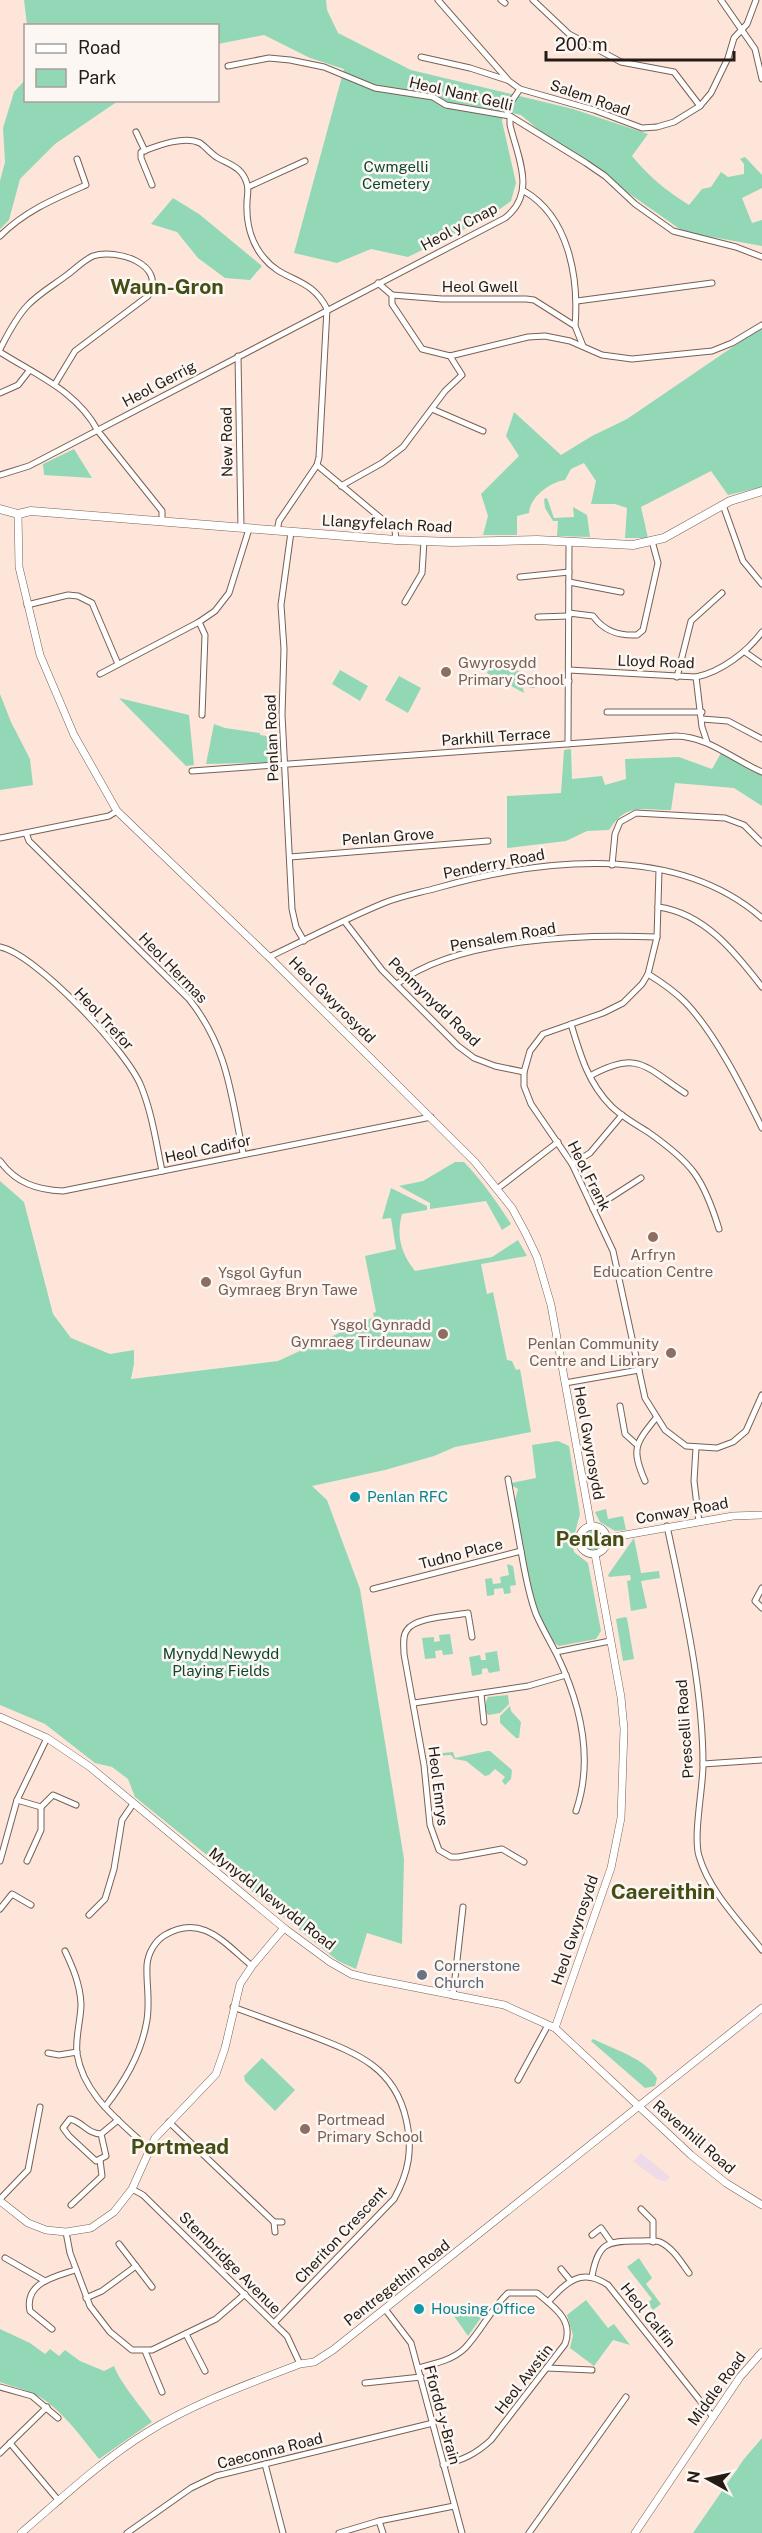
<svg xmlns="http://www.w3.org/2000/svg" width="762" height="2533" font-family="'Public Sans',sans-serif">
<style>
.industrial{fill:#efdae8}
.green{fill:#92d8b6}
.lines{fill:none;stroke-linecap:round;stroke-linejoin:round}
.minor-casing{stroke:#796052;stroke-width:7}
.tertiary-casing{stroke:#796052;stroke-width:8}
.secondary-casing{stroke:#796052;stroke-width:9}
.minor{stroke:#fff;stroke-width:5}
.tertiary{stroke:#fff;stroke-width:7}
.secondary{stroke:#fff;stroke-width:8}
.education-dot{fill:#8d6e63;stroke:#fdf7f3;stroke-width:2}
.culture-dot{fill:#0f9aa8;stroke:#fdf7f3;stroke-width:2}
.worship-dot{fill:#6b7280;stroke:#fdf7f3;stroke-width:2}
.labels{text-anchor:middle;stroke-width:5;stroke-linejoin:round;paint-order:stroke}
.street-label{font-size:15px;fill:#251b15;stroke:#fdf7f3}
.park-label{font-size:15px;fill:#0e4731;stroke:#fdf7f3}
.education-label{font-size:15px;fill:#785e54;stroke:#fdf7f3;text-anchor:start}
.culture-label{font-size:15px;fill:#0d838f;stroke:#fdf7f3;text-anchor:start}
.worship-label{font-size:15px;fill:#5b616d;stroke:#fdf7f3;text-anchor:start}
.district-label{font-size:21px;font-weight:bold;fill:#434d14;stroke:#fdf7f3}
</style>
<rect width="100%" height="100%" fill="#fde6d9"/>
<polygon class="industrial" points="641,2153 670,2177 666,2182 657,2179 633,2161"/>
<g class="green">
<path d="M24,0H326L327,10L338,33L411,70L573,109L648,134L632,156C649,177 667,191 689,205L702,189L711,187L721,172L728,177L744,174V164L740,159L745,157L762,175V188L742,198L752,223L762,220V246L684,232L540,131L521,115L504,111L502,121L516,183L511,201L489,217L408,257L371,249L337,263L294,253L344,69L310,58L264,35L218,44V26L27,25Z"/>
<polygon points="25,80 26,100 118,101 55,144 20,179 9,220 0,229 0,181 5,162 3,128 14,92"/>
<polygon points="173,198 199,214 262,266 250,280 225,278 198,258 177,232 151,224"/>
<path d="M762,327V487L728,495L711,471L641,507L648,538H625L627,508L615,504H591L596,481L584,463L571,469L565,480C550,482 530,497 529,513L517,516V535H483L488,516L481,494L519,456L506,436L514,412L561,455L592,436L627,419Z"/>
<polygon points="74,449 92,478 44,475 43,464"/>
<polygon points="547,498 554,518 574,517 573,507 587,515 590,537 557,536 558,521 553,521 545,508 544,499"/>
<polygon points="493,660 527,675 522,683 524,693 487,673"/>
<polygon points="340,670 368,686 360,701 332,684"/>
<polygon points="399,676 421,688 408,713 385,700"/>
<polygon points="0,694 11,722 30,759 33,785 0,790"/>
<polygon points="119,698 189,715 194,765 186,766"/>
<polygon points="214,724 225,728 260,733 260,735 279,738 280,762 206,764"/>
<path d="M571,749L572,779L602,776L605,785L626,779L625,759L679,757L712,769L721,753L762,774V806L734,788L675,783L671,810C642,810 627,802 609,830L587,831L566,841L507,848V796L561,793L564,750Z"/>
<path d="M455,1162H464C482,1181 497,1202 511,1224L502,1230L486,1201L430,1209V1203L399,1186L423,1181Z"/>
<path d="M0,1181L24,1202L53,1314L71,1338L110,1354L134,1350V1364L131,1379L278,1361L374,1317L373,1313L376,1312L365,1256L396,1249L391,1218L382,1219L391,1188L427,1206V1210L402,1214C396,1236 401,1253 415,1271L492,1257L518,1240L527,1256L481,1264L487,1294L493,1292L507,1360L512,1361L516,1370L520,1369L531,1432L455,1447L434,1456L385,1470L312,1486L327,1500L360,1589L404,1859L402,1944L367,1933L356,1969L338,1961L135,1797L128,1779L112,1767L95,1763L45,1724L0,1705Z"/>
<path d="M558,1441L569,1446L580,1514L572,1544L574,1552L588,1563L601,1631L596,1639L559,1646C531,1628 521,1534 515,1501L518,1489L511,1485V1483L536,1478L532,1445Z"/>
<polygon points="606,1509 608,1519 623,1516 626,1530 615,1531 600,1522 595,1512"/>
<circle cx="593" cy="1540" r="11"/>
<polygon points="634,1538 641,1573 659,1571 660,1578 641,1581 647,1608 631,1611 627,1581 631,1580 630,1575 609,1577 608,1575"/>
<polygon points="507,1564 513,1566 516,1585 510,1586 511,1593 504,1594 503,1588 494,1589 494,1595 487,1596 485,1579 492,1578 493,1584 501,1583 500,1577 509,1575"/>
<polygon points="625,1617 627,1618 634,1659 623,1661 616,1619"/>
<polygon points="450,1634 453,1654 443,1655 442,1650 435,1651 436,1658 425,1659 422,1638 434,1637 434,1642 440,1641 439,1635"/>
<polygon points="497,1651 500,1671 489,1673 487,1668 482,1669 482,1674 472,1676 469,1657 480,1655 481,1660 486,1660 485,1653"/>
<path d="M508,1695L509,1704L500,1713L488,1715C483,1709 485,1704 488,1697Z"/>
<polygon points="510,1706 511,1711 521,1722 519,1738 516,1738 500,1723 500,1716"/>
<polygon points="487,1751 490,1751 512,1770 511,1779 505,1785 502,1781 505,1777 495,1769 489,1775 485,1776 466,1761 454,1759 451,1755 437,1756 436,1762 433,1762 432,1754 453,1752 455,1758"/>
<path d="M593,2039C616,2050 644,2058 657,2078L655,2086L645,2088L591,2041Z"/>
<polygon points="262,2058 295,2090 275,2111 245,2081 244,2076"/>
<polygon points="639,2258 652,2278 646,2284 661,2304 653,2310 648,2303 652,2299 627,2267"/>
<polygon points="586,2300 608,2328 614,2324 630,2345 613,2340 594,2366 570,2348 573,2335 567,2315"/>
<polygon points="447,2306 485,2312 468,2336"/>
<path d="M0,2329L30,2343L45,2354L50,2349L59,2356L65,2350L80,2361L104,2371L114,2366C119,2381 141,2407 152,2422L99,2459C81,2437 64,2412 40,2397C28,2390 13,2387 0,2382Z"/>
<polygon points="762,2438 762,2533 693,2533 744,2459"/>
</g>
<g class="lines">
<defs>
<g id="minor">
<polyline points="438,0 509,81 520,89"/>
<polyline points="501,0 505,3"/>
<polyline points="533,0 569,34 621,62 674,72 700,106"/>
<polyline points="721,0 755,49 762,79"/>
<polyline points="421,57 470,68 507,80"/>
<polyline points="228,66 269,58 290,60 324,67 375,88 433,97 446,105 510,116 586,163 605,176 635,204 673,231 736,247 762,257"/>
<polyline points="507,115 508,106 520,89 594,110 642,128 657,127 674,122 700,106 711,93 728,58 734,38 747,24 756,0"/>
<polyline points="136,132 145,151"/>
<path d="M152,185L141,158V152C157,146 184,135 200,143C206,147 211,154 218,158C231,165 243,168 247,184C249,190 247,196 247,202C246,222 251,243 264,258C283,282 311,276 327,309L319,457L317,465L279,521L277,531"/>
<polyline points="248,187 305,161"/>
<path d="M524,191C569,217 579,278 575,326"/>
<path d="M0,236C25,211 54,199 86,185L77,159"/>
<polyline points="378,283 392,295 392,304 422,349 450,356 528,337 545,336 570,341 602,355 632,359 712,351 732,343 762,325"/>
<polyline points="392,295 442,299 526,299 534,300 575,326 583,346"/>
<polyline points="577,301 712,283"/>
<path d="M0,349C8,334 15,319 27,306C38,294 54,285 67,275C75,269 84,260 93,256C115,248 168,264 148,296L75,351L55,384"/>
<path d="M0,352C36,375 77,391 98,431L162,511V522"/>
<polyline points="238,356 241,528"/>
<polyline points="0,393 18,385 29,371"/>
<polyline points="432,409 483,431"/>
<polyline points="317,465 395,530 396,540"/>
<path d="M0,475L29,466L505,218C537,193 518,158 510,125V116"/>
<polyline points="341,486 382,463 403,447 445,391 462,375 450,356"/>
<polyline points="723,505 743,561 762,584"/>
<polyline points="291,532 281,605 284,649 282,715 292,909 296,927 304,941"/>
<polyline points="520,577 569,572"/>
<polyline points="569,582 621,592"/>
<polyline points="405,602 422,573 424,541"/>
<polyline points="27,605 68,595 78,596 92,603 118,664"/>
<path d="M569,613L593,616C604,631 618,636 637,635L643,630L658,563L652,541"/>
<polyline points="538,617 569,616"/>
<polyline points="199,622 205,635 202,715"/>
<polyline points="745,652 762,664"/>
<path d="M569,670L696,677C721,672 747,652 762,632"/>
<polyline points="100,674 199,622 215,611 229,593 249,529"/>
<polyline points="677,677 691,621 722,593"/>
<polyline points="696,677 702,727 707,742"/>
<polyline points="531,684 569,681"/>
<polyline points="607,712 702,712"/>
<polyline points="702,719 728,721 762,739"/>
<polyline points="568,744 569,543"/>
<path d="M192,771L676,736C709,737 732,759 762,772"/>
<path d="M26,833L29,841L189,999C228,1048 231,1095 243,1153"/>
<polyline points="0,838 109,816 117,811"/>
<polyline points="290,857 488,841"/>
<polyline points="612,865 615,834 620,822 636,813 725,818 744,825 762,843"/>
<polyline points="659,870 657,937 648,974 642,984 623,1003 603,1013 543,1034 530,1051 524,1072 524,1086 531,1104 572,1164 613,1251 645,1398 665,1430 686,1446 717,1448 733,1442 746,1431 762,1395"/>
<path d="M658,907C704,913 735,952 762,987"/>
<polyline points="345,922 382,970 458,1046 474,1058 495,1066 524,1072"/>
<path d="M0,947C36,954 127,1051 141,1086C152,1113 156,1142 162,1171"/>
<path d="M269,957C307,939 345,919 384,903C401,896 419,893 437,888C539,859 675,842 762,918"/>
<path d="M648,974C661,982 674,991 685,1002C715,1033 743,1089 762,1128"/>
<path d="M397,984C457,938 583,934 657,937"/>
<path d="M571,1024C580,1054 588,1083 611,1106C621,1116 635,1124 648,1132C692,1163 703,1177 719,1229"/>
<path d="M590,1076C638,1050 644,1066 685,1093"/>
<path d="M0,1161C16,1183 37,1190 63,1191L431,1117"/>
<polyline points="572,1164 590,1153 622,1115"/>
<polyline points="497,1189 558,1142"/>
<polyline points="593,1209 641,1178"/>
<polyline points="565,1383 639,1370"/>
<polyline points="620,1406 625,1434 636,1444"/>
<polyline points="696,1448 694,1481 699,1522"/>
<polyline points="508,1479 521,1551"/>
<path d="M645,1481C631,1449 635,1444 656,1418"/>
<path d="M667,1526C683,1602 703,1686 703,1765C703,1788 693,1836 699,1856C709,1891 740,1922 762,1950"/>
<polyline points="762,1588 755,1601 762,1608"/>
<path d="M373,1589L521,1551C525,1572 528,1593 536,1614C542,1628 550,1641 557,1655C580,1703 594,1759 576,1811"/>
<path d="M472,1637L468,1613C453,1616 415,1617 407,1630C402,1636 404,1646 404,1654L424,1765L430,1825L439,1850L451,1857H458L502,1849L524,1862"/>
<polyline points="556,1652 610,1641"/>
<polyline points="481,1694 484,1722"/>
<polyline points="414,1703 528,1686 566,1675"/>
<polyline points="703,1764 762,1760"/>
<polyline points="17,1800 41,1807 53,1795 76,1805"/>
<polyline points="0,1861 17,1800 47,1738"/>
<polyline points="27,1861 41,1830 41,1807"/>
<polyline points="0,1909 12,1894 31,1905"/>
<polyline points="89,1915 105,1899 114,1869 122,1820 133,1804"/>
<path d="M65,1951C73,1968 80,1984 81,2004C81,2020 75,2037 77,2054C84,2096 120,2121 148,2148"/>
<polyline points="453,1996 463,1907"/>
<path d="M233,2007C258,2016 283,2025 307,2034C353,2052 394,2065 406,2119C413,2149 409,2172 394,2199L274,2323"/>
<polyline points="48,2053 59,2055 77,2052"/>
<polyline points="518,2080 548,2025"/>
<path d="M105,2107C124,2082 140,2056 146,2025C151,2005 146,1985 147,1965C148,1953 155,1941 165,1935C202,1913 224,1943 252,1966"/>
<polyline points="169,2122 274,2222 282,2222"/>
<path d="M101,2134L106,2156L96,2161L69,2136L63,2128L70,2119C83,2122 86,2133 101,2134L118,2120"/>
<polyline points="132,2189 143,2195 287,2336 300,2364"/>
<polyline points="0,2199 28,2170 40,2107"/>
<polyline points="71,2205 102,2176 100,2160"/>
<polyline points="641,2209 653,2221 653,2242"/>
<polyline points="274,2222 275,2232"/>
<polyline points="66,2232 70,2253 90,2306 110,2332 132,2350 152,2350 216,2319 245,2294"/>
<polyline points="592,2235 601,2228 611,2242"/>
<polyline points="119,2244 152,2287"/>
<polyline points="5,2258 45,2281"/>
<polyline points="561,2269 570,2280"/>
<path d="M592,2276C598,2244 606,2241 636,2241C643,2241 654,2240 660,2242C673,2248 681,2262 689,2273"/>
<polyline points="86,2298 102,2291 136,2266"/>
<path d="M548,2302C567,2282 581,2267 608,2285L713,2417"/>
<polyline points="385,2309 411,2343 462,2533"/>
<path d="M52,2329L30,2311C24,2283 54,2277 75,2270"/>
<polyline points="186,2334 205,2371"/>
<polyline points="145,2351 162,2392"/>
<path d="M418,2368C434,2364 453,2360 465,2348C481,2331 491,2309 508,2293H537C554,2307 574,2320 565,2344L491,2440C476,2454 463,2460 443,2465"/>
<polyline points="547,2368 592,2370"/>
<polyline points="365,2383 421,2377"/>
<polyline points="0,2387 32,2396 58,2418"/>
<polyline points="10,2443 59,2501"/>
<polyline points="0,2453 47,2407"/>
<polyline points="265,2464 283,2533"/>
<polyline points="379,2521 383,2533"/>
<polyline points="127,2533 191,2488 216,2476 433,2423"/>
<polyline points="339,2533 379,2521 454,2506"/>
<polyline points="529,2533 626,2397"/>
</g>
<g id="tertiary">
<polyline points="18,514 19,567 40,655 74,735 117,811 269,957 475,1162 512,1208 525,1232 537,1257 551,1305 591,1526"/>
<circle cx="593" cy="1540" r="14"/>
<polyline points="608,1538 733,1516 762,1515"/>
<polyline points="0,1717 47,1738 90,1767 284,1928 330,1962 351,1974 367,1978 504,2005 555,2028 691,2155 726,2183 762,2205"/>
<polyline points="555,2028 611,1868 621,1818 624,1729 621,1697 595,1554"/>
<polyline points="0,2201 28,2223 46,2230 66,2232 91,2228 114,2212 132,2189 155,2138 216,2074 225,2048 240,1984 252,1966 284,1928"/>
<path d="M21,2533C61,2499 101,2461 146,2433C194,2403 248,2384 300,2364L314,2362L333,2350L762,2008"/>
<polyline points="635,2533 740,2377 762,2352"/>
</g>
<polyline id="secondary" points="0,509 18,514 31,511 396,540 452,542 537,540 633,545 664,538 730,501 762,491"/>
</defs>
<use href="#minor" class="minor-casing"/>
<use href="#tertiary" class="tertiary-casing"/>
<use href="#secondary" class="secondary-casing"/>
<use href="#minor" class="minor"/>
<use href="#tertiary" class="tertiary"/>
<use href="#secondary" class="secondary"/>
</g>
<g class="education-dot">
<circle cx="446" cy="672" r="6"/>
<circle cx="653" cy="1237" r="6"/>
<circle cx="206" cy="1282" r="6"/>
<circle cx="443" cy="1334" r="6"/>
<circle cx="671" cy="1353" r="6"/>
<circle cx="305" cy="2129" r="6"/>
</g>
<g class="culture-dot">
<circle cx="355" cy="1497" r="6"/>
<circle cx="419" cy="2309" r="6"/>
</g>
<circle class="worship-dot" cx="422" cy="1975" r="6"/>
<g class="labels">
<g class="street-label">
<text transform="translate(461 94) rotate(13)" y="5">Heol Nant Gelli</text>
<text transform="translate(590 98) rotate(19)" y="5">Salem Road</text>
<text transform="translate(459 227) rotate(-28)" y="5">Heol y Cnap</text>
<text x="480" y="292">Heol Gwell</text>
<text transform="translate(159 384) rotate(-28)" y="5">Heol Gerrig</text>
<text transform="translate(227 442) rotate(-91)" y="5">New Road</text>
<text transform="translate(387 524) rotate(3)" y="5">Llangyfelach Road</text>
<text transform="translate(656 662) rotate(2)" y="5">Lloyd Road</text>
<text transform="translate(496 737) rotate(-4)" y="5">Parkhill Terrace</text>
<text transform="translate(272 738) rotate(-92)" y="5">Penlan Road</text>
<text transform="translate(388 837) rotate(-4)" y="5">Penlan Grove</text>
<text transform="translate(494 864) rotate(-11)" y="5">Penderry Road</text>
<text transform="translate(503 937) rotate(-10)" y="5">Pensalem Road</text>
<text transform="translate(173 968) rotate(46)" y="5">Heol Hermas</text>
<text transform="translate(332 1000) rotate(45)" y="5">Heol Gwyrosydd</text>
<text transform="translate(434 1002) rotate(44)" y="5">Penmynydd Road</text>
<text transform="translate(104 1019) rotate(47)" y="5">Heol Trefor</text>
<text transform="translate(208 1149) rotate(-12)" y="5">Heol Cadifor</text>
<text transform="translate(589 1176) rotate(63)" y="5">Heol Frank</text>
<text transform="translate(589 1443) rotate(80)" y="5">Heol Gwyrosydd</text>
<text transform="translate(682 1511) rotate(-10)" y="5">Conway Road</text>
<text transform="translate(461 1554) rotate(-14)" y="5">Tudno Place</text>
<text transform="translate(685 1729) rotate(-94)" y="5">Prescelli Road</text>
<text transform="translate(438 1786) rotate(83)" y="5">Heol Emrys</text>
<text transform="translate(272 1899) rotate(38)" y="5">Mynydd Newydd Road</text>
<text transform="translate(575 1930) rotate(-71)" y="5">Heol Gwyrosydd</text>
<text transform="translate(694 2137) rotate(41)" y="5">Ravenhill Road</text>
<text transform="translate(341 2235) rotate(-47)" y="5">Cheriton Crescent</text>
<text transform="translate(230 2263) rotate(45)" y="5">Stembridge Avenue</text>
<text transform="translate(397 2283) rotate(-38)" y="5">Pentregethin Road</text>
<text transform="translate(648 2315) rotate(51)" y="5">Heol Calfin</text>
<text transform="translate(524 2379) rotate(-52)" y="5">Heol Awstin</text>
<text transform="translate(717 2389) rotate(-54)" y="5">Middle Road</text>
<text transform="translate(442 2415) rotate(75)" y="5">Ffordd-y-Brain</text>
<text transform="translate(270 2451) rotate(-14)" y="5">Caeconna Road</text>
</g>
<g class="park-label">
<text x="396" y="172">Cwmgelli<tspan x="396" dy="17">Cemetery</tspan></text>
<text x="221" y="1659">Mynydd Newydd<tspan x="221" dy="17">Playing Fields</tspan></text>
</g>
<g class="education-label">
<text x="458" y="668">Gwyrosydd<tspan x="458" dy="17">Primary School</tspan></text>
<text x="653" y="1260" text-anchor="middle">Arfryn<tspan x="653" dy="17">Education Centre</tspan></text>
<text x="218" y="1278">Ysgol Gyfun<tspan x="218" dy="17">Gymraeg Bryn Tawe</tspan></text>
<text x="431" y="1330" text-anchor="end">Ysgol Gynradd<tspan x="431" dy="17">Gymraeg Tirdeunaw</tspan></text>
<text x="659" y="1349" text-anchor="end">Penlan Community<tspan x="659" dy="17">Centre and Library</tspan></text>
<text x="317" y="2125">Portmead<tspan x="317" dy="17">Primary School</tspan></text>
</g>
<g class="culture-label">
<text x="367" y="1502">Penlan RFC</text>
<text x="431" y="2314">Housing Office</text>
</g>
<g class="worship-label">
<text x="434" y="1971">Cornerstone<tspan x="434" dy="17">Church</tspan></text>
</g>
<g class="district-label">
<text x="167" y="294">Waun-Gron</text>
<text x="590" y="1546">Penlan</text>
<text x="663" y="1899">Caereithin</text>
<text x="180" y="2154">Portmead</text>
</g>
</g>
<rect x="24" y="24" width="195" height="78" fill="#fdf7f3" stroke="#a79f9a" stroke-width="1.5"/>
<rect x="36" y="44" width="30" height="9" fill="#ffffff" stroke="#a79f9a" stroke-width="1.5"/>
<text x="78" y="54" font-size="18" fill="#251b15">Road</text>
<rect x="36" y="69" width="30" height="18" fill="#92d8b6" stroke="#a79f9a" stroke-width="1.5"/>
<text x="78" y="84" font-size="18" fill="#251b15">Park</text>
<g transform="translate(708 2479) rotate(278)" stroke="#fdf7f3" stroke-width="4.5" paint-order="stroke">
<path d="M0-4.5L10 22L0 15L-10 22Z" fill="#251b15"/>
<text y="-9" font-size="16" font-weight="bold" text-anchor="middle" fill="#251b15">N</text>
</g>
<path d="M546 51v9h188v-9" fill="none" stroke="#251b15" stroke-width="3"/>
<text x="555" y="51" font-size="18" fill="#251b15" stroke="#fdf7f3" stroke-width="4.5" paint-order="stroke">200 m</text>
</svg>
